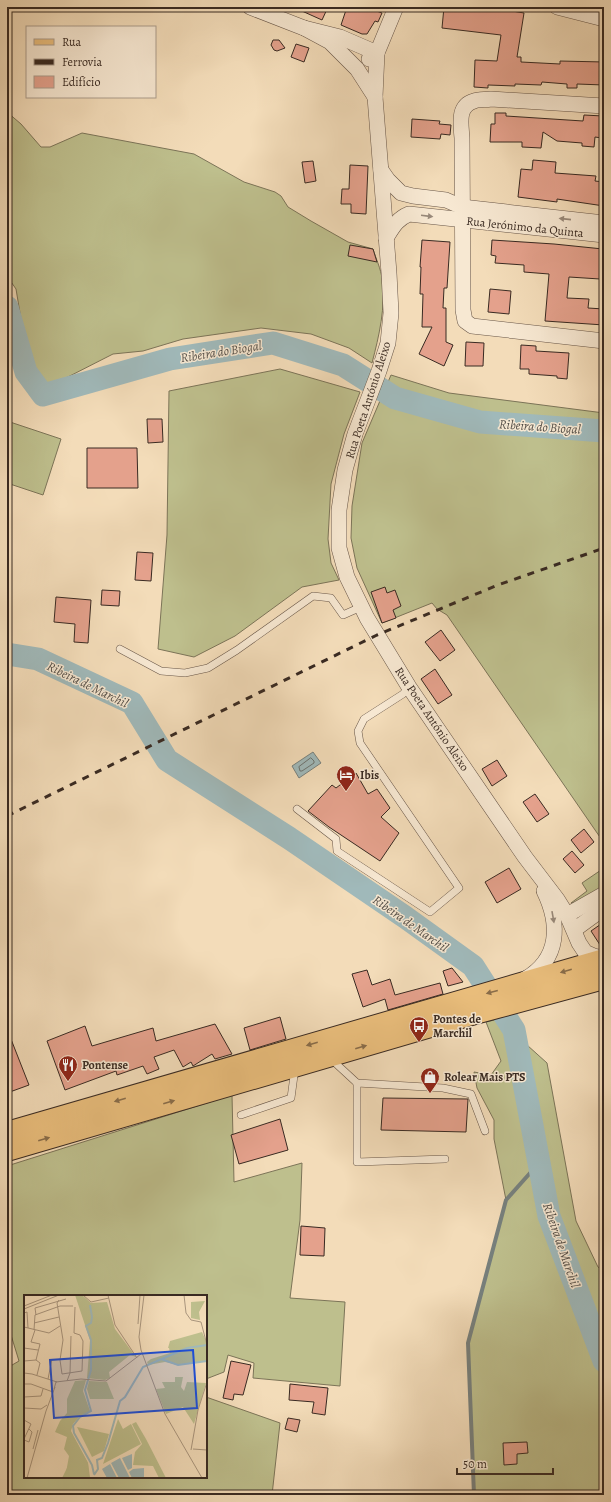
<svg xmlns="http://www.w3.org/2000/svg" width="611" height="1502" font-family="Alegreya,serif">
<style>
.grass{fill:#bebf8d;stroke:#7c7458}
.water{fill:#a0b9ba;stroke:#77807d}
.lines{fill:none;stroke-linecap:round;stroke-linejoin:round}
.shore{stroke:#6c726e;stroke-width:1}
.stream{stroke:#77807d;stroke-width:4}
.river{stroke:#a0b9ba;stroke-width:23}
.building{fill:#e4a18c;stroke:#392a22}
.service-casing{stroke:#685648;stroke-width:8}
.minor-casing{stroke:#685648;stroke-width:16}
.primary-casing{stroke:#392a22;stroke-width:24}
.service{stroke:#f7e8d2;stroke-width:7}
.minor{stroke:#f7e8d2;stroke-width:15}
.primary{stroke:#eabe7c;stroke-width:22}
.rail{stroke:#392a22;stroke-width:3;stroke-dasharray:7 7;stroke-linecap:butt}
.oneway{fill:#98897a}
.oneway2{fill:#896d4a}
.labels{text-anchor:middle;stroke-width:3;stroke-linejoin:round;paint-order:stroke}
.street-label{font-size:12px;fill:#392a22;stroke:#f7e8d2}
.poi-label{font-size:12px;font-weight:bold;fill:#392a22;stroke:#f7e8d2;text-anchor:start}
.water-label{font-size:13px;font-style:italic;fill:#534e48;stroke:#f7e8d2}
.inset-river{fill:none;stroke:#a0b9ba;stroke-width:2}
.inset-road{fill:none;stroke:#a9957d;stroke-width:1}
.view{fill:#1d4ed8;fill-opacity:0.15;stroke:#1d4ed8;stroke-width:2}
.inset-edge{fill:none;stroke:#392a22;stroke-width:2}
</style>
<rect width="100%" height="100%" fill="#f3dcb9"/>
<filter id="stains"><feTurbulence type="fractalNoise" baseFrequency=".005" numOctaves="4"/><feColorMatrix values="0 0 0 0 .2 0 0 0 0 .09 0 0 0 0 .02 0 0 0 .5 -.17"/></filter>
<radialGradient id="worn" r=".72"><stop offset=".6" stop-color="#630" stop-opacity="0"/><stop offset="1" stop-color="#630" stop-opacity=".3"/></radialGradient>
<g class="grass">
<path d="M7,112L21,124L41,147H50L82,133L194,154L244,182L275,192L281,196L288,207L311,221L348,242L373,249C376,259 381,269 382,279C386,307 379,336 372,363L349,348L311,334L261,328L183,339L143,351L113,354L58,382L49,386L40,378L25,343L16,289L7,276Z"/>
<polygon points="280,369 360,392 344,434 331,484 328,539 331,563 339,580 302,587 235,636 194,657 158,649 167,535 169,391"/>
<polygon points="391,375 449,393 604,413 604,843 447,615 437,609 432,603 382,623 357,568 351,538 352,506 362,443"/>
<polygon points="7,421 61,439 43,495 7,483"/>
<polygon points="604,868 604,886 577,902 571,903 587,891 582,883"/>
<polygon points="515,1015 527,1045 547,1063 576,1221 598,1267 604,1271 604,1495 474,1495 468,1343 506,1200 494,1139 494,1120 477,1088 474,1072 491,1075 501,1061 486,1022"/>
<polygon points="232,1095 234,1182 302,1163 300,1220 290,1298 345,1302 340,1386 253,1378 254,1363 228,1355 224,1372 206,1379 206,1296 25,1296 25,1477 206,1477 206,1397 280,1423 272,1495 7,1495 7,1368 19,1361 7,1322 7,1166"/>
</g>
<polygon class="water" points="313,752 321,763 299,778 292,766"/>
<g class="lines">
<polygon class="shore" points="311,758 314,761 314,763 302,771 300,771 299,767"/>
<polyline class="stream" points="474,1495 468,1343 506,1200 539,1163"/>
<g class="river">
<polyline points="7,307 26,372 43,395 170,359 273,343 343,365 395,398 480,422 604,431"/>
<polyline points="7,654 38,659 132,703 167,760 289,838 405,917 473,966 514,1030 549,1216 604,1361"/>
</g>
</g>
<g class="building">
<polygon points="293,7 328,7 322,20"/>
<polygon points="347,7 366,7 382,13 378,22 375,21 367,34 362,34 341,25"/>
<polygon points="444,7 494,7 494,8 524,13 517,57 521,57 521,62 560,64 560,61 604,62 604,85 577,84 577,88 567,88 567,84 542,82 541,85 515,84 515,86 488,85 488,88 474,87 475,60 497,61 501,35 442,28"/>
<polygon points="273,40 279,40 285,48 277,51 274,50 271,45"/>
<polygon points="296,44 309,48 304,62 291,57"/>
<polygon points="495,113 506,113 506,116 583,121 584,115 603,116 602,138 595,137 594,147 582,146 582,143 557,141 543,132 541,148 522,147 522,142 490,142 491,124 495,124"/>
<polygon points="412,119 440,121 439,124 451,125 450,135 441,134 440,139 411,137"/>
<polygon points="533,160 556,162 555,173 596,176 595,181 604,182 604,206 557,199 557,202 518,197 521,169 532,170"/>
<polygon points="313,161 316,181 305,183 302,162"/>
<polygon points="350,165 368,166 366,214 351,213 351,204 341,204 342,189 349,189"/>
<polygon points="422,240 450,242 447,288 444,288 443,308 446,308 446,342 453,345 444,366 419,354 432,327 422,327 423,294 420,294 421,267 420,267"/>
<polygon points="492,240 554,244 603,249 600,279 569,277 567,298 589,299 588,308 604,309 604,325 545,321 549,274 524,272 524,265 495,263 496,256 491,255"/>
<polygon points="350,245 373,249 377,262 348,256"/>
<polygon points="490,289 511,291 509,314 488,312"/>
<polygon points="466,342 484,343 483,366 465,366"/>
<polygon points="521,345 536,346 536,351 569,353 567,379 557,378 557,376 529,374 529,369 520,369"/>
<polygon points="147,419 162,419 163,442 148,443"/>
<polygon points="87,448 137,448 138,488 87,488"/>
<polygon points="137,552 153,553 151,581 135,580"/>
<polygon points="385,587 387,593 395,590 401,606 393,610 396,618 382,623 371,592"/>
<polygon points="102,590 120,591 119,606 101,605"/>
<polygon points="56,597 91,600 88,643 74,642 75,624 54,622"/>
<polygon points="441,630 455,650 440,661 425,642"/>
<polygon points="435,669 452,695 438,704 421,679"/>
<polygon points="497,760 507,776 492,786 482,769"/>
<polygon points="356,773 368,794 377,789 390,808 381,817 399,833 380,861 329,827 308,811 332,785 336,788"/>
<polygon points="535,794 549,814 537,822 523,802"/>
<polygon points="584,829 594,842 581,853 571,840"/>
<polygon points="572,851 584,865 575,873 563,859"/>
<polygon points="509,868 521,889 497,903 485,882"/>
<polygon points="604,922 604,948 602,948 591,931"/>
<polygon points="452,968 463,982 448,986 443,971"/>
<polygon points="367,970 372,985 390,979 395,995 440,983 443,994 388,1010 385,999 363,1007 352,974"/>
<polygon points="280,1017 286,1039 250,1050 244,1028"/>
<polygon points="215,1024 232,1054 215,1059 212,1054 193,1066 191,1062 183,1067 174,1050 154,1057 159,1069 147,1074 143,1066 117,1075 116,1071 65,1090 47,1041 85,1026 92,1046 153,1028 156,1041"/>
<polygon points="7,1029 29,1085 7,1093"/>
<polygon points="383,1098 468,1099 466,1132 381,1130"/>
<polygon points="280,1119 288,1150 239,1164 231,1135"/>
<polygon points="301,1226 325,1228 324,1256 300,1255"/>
<polygon points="231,1361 251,1365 243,1395 234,1394 233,1400 223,1398"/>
<polygon points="290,1384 328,1388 325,1415 312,1413 314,1402 289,1400"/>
<polygon points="288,1418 300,1420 297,1432 285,1429"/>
<polygon points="527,1442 528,1453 517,1454 517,1464 504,1465 503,1443"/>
</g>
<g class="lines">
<defs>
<g id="service">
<polyline points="120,649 161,671 185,673 208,668 237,650 313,596 331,598 343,615 361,607"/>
<polyline points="297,809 336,839 337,851 430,912 459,888 360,743 358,731 364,719 403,694 409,687"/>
<polyline points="331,1059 357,1083 443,1088 471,1094 485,1131"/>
<polyline points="357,1083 357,1162 445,1159"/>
<polyline points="241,1115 291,1098 295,1068"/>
</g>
<g id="minor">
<polyline points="250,7 304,28 330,42 357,69 375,97"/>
<polyline points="557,7 604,19"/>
<polyline points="304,28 340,37 377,53 375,97 389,273 391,313 388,343 379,371 355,434 345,470 339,510 339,548 347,577 367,618 409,687 525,857 557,899 567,915 579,943 585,952 594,956 604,958"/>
<polyline points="369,59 377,53 396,7"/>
<path d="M604,106L491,99C485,100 479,99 474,101C457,106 461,124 462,138L463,310L465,321L472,326L604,341"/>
<polyline points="381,170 388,180 401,193 413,196 446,200 462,207 604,223"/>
<path d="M386,238C393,227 397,219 409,214L604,235"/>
<polyline points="567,915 604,894"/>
<polyline points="574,930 604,908"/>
<path d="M525,979C560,959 560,924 544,891"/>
</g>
<g id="primary">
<polyline points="7,1133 604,960"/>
<polyline points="7,1150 475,1013 604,978"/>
</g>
</defs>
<use href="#service" class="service-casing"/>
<use href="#minor" class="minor-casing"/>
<use href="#primary" class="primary-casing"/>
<use href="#service" class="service"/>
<use href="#minor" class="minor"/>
<use href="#primary" class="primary"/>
<polyline class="rail" points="7,816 377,635 498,585 604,548"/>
</g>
<defs><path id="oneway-solid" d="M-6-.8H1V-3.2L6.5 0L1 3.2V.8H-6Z"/></defs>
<g class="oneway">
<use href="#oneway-solid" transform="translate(427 216) rotate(7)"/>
<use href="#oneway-solid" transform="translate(565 219) rotate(-174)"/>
<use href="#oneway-solid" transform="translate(553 917) rotate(80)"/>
</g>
<g class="oneway2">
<use href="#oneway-solid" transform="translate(566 971) rotate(164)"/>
<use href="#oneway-solid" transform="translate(492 992) rotate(165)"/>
<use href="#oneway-solid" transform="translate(312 1044) rotate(164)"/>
<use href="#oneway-solid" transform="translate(361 1047) rotate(-16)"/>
<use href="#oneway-solid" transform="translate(120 1100) rotate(164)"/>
<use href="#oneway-solid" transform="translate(169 1102) rotate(-16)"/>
<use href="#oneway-solid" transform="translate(44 1139) rotate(-16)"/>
</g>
<defs>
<symbol id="hotel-pin" viewBox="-11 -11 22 30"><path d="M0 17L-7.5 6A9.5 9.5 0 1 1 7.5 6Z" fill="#8f2418" stroke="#f7e8d2"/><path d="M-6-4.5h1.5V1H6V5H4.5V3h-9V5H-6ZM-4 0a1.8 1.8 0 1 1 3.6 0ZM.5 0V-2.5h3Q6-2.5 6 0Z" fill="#fff"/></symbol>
<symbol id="bus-pin" viewBox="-11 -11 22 30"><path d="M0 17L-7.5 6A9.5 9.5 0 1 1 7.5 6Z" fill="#8f2418" stroke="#f7e8d2"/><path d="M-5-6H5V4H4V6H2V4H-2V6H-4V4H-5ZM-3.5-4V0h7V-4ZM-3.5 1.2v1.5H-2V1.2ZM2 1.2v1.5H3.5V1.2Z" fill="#fff"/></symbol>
<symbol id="restaurant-pin" viewBox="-11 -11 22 30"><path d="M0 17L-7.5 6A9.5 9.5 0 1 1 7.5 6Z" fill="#8f2418" stroke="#f7e8d2"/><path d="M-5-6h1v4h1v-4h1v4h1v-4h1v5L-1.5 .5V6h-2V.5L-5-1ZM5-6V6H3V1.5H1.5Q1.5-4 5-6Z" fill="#fff"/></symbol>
<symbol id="shop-pin" viewBox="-11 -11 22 30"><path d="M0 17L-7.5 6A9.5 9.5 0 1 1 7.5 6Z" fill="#8f2418" stroke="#f7e8d2"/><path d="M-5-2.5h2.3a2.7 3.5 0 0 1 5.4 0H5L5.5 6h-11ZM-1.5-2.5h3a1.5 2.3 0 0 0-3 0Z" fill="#fff"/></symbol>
</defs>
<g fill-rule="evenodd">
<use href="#hotel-pin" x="335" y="764" width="22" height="30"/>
<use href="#bus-pin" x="408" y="1015" width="22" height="30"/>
<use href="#restaurant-pin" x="57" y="1054" width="22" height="30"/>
<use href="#shop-pin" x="419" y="1066" width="22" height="30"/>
</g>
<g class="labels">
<g class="street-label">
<text transform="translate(525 227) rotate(6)" y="4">Rua Jerónimo da Quinta</text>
<text transform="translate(368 400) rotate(-72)" y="4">Rua Poeta António Aleixo</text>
<text transform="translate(432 719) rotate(56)" y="4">Rua Poeta António Aleixo</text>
</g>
<g class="poi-label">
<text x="360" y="779">Ibis</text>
<text x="433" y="1023">Pontes de<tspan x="433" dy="14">Marchil</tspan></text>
<text x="82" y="1069">Pontense</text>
<text x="444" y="1081">Rolear Mais PTS</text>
</g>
<g class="water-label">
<text transform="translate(221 351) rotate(-9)" y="5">Ribeira do Biogal</text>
<text transform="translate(540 426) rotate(4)" y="5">Ribeira do Biogal</text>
<text transform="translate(88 684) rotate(26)" y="5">Ribeira de Marchil</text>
<text transform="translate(411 923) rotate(35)" y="5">Ribeira de Marchil</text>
<text transform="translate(562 1245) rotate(71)" y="5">Ribeira de Marchil</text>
</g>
</g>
<g transform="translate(24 1295)">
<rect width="183" height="183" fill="#f3dcb9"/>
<path d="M51,0H58L67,8L83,7L91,34L112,62L106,60L85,77L86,83L81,85L63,83L66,45ZM181,6L175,17L176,25L167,23V7ZM178,37L183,48V66L154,70L141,67L124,70L123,67L127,64L146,58L145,53H137H144L146,46ZM151,82H159L157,92L160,96L163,87L182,88L170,129L159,112L142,119L132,94L141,93L138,87H151ZM62,85L59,96L66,116L55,122L49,129L47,136L64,168L66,182L41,183L45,161L40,154L43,142L31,137L36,126L43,118V104L51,86ZM65,86L83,87L90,104H66L63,94Z" fill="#bebf8d"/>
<path d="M94,124L99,134L107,129L117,149L79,169ZM53,132L85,139L80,156L68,162ZM43,147L53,148L64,168L65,183H38L49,161L48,156L42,154Z" fill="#bebf8d"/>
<path d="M112,127L122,144L142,183H135L129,171L109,170L111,157L118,149L108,129Z" fill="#bebf8d"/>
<path d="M108,159V173L104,175L98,163ZM96,163L106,183H95L87,168ZM86,169L93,183H83L78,174ZM120,173V183H108L105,177L109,174Z" fill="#a0b9ba"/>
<path class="inset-river" d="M66,10L68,22L67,28L62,31L67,45V75L61,95L67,116L56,122L49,131L50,138L68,170L70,179M137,64L154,70L183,66M70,180L74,174L73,165L78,163L84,148L96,106L101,102L119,72L163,53L183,50"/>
<path class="inset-road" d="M59,0L67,7L85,3M84,0L91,30L113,63M120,0L115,42L117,55L141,119L178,183M160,0L162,18L167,25L177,27L183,50M35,5L33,8L39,45L36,65L38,79L58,76L59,46L56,40L50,38M0,11L28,0M0,14L35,0M0,18L3,17L4,33M12,20L11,13L42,4M10,28L35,22M114,29L116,0M0,32L25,38L36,31M10,35L11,20L36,11H49M11,35L7,47L16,49L12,65L16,68L13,80M50,38L51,12M0,53L14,55M0,66L12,65M0,78L8,79L33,87M24,84L28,64M43,86L46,78L47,41M0,89H7L29,97M30,94L32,87L57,84L82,86L117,59M0,102L17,101L19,94M0,113L17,114L23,110M0,125L7,129L0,144M0,145L5,147L8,137L5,134M9,154L14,135M169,154L183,155M167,155L174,115L183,87M3,183L22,116L31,92"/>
<path class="view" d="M169,55L173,113L30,123L26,65Z"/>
<rect width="183" height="183" class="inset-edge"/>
</g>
<rect width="611" height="1502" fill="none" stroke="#f3dcb9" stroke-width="24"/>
<rect x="8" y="8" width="595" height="1486" fill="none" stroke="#392a22" stroke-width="2"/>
<rect x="12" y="12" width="587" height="1478" fill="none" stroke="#392a22"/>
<rect x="26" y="26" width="130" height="72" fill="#f7e8d2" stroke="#ab9c8c"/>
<rect x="34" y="39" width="20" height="6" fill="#eabe7c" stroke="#ab9c8c"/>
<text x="62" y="46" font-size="12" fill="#392a22">Rua</text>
<rect x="34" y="59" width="20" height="6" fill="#392a22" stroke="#ab9c8c"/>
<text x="62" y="66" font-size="12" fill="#392a22">Ferrovia</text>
<rect x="34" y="76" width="20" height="12" fill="#e4a18c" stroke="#ab9c8c"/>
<text x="62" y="86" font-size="12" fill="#392a22">Edifício</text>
<path d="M457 1468v6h96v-6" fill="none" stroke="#392a22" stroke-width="2"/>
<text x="463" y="1468" font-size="12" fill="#392a22" stroke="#f7e8d2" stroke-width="3" paint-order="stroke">50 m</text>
<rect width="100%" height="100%" filter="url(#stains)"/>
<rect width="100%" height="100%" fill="url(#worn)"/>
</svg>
